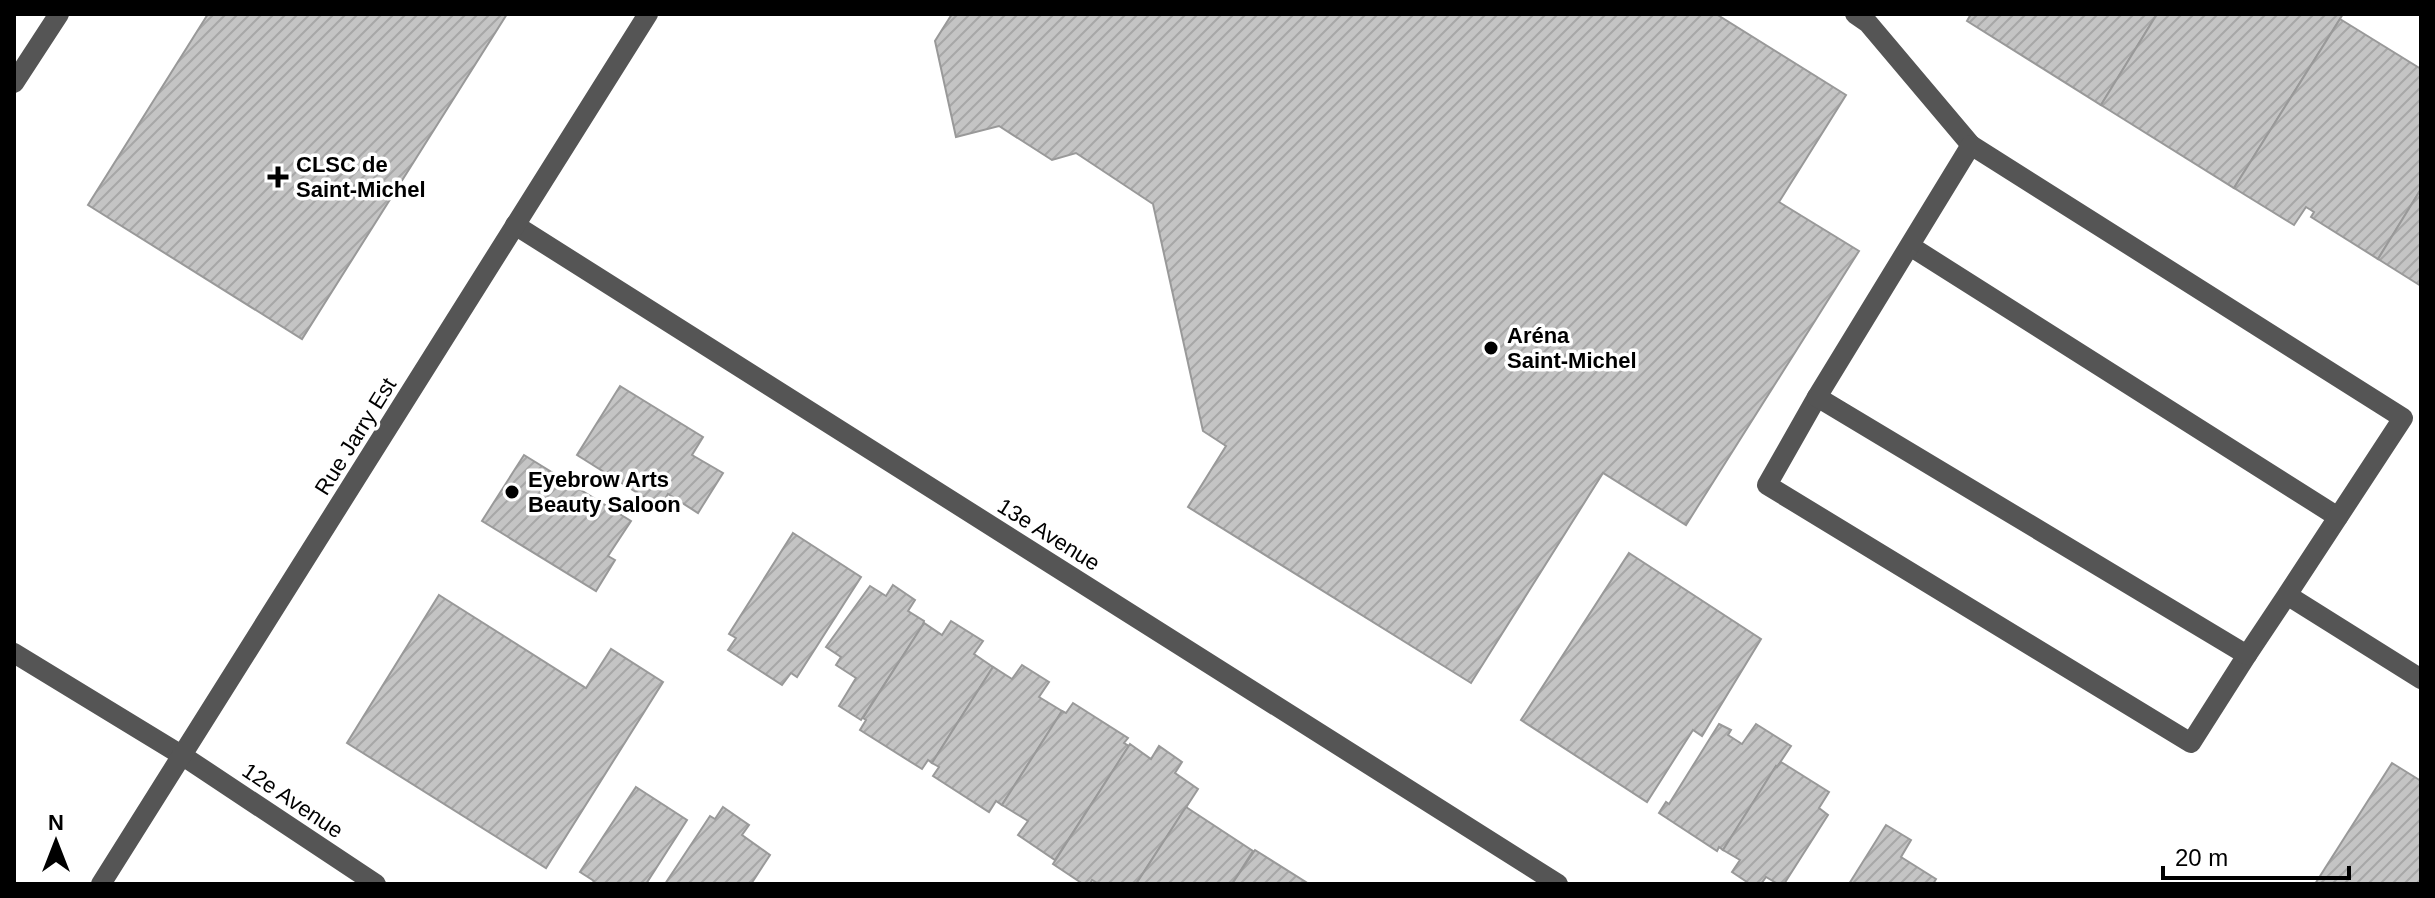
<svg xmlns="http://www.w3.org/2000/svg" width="2435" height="898" font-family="Arial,sans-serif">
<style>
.building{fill:url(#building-hatch);stroke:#999;stroke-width:2}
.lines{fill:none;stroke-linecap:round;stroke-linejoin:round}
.minor{stroke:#555;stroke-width:20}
.poi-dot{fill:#000;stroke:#fff;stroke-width:3}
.labels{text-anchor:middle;stroke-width:7;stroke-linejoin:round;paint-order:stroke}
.poi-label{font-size:22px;font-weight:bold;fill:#000;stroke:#fff;text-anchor:start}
.street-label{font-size:22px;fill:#000;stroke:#fff}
</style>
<defs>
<pattern id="building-hatch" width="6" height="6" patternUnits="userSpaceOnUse" patternTransform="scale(2)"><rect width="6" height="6" fill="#c4c4c4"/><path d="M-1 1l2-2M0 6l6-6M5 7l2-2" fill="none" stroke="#a7a7a7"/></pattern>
</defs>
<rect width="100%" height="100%" fill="#fff"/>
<g class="building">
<polygon points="208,14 507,14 302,339 88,205"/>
<polygon points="952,14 1716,14 1846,95 1779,202 1859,251 1686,525 1603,473 1471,683 1188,507 1226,446 1203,431 1153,204 1076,153 1052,160 999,126 956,137 935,41"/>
<polygon points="1971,14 2157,14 2101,105 1967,21"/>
<polygon points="2157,14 2343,14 2234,188 2101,105"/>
<polygon points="2340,19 2421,69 2421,189 2378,259 2311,217 2314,212 2306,207 2294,225 2234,188"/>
<polygon points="2421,189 2421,286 2378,259"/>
<polygon points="620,386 703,437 692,455 723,473 698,513 668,494 660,507 577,455"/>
<polygon points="524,455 631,521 608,556 615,560 596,591 482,521"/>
<polygon points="793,533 861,577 797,677 791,673 782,685 728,650 736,638 729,634"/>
<polygon points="1629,553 1761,639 1702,736 1693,730 1647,802 1521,720"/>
<polygon points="893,585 915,600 908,611 924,621 923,625 861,720 839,706 856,678 836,665 841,657 826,647 870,586 886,596"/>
<polygon points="439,595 586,688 611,649 663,682 546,868 347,743"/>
<polygon points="951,621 983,641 974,654 993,667 932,763 928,760 922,769 860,730 866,720 863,718 924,623 942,635"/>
<polygon points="1022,665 1049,682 1039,697 1062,711 1002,805 996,801 989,812 933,776 939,767 932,763 993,667 1012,679"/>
<polygon points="1073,703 1128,738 1124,743 1129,746 1055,860 1018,835 1028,821 1002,805 1062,711 1066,713"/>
<polygon points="1719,724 1731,730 1728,735 1742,744 1756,724 1791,746 1777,767 1776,766 1723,850 1719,847 1717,851 1659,813 1666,802 1669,804"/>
<polygon points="1130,744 1151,759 1159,746 1182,762 1175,773 1198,789 1136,884 1099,884 1092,880 1090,884 1083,884 1053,864"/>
<polygon points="1781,762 1829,792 1819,808 1828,815 1784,884 1778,884 1766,877 1761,884 1750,884 1732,872 1740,860 1723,850 1776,766 1777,767"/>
<polygon points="2392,763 2421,781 2421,884 2315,884"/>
<polygon points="636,787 687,820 646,884 592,884 594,881 580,872"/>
<polygon points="723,807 749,825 742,835 770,855 751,884 665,884 710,816 715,819"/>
<polygon points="1186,807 1253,851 1232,884 1136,884"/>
<polygon points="1886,825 1911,840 1901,857 1936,879 1933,884 1849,884"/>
<polygon points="1255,850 1309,884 1232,884"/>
</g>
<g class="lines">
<g class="minor">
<polyline points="1855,14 1868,23 1971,145"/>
<polyline points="14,83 59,14"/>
<polyline points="515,225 1558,884"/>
<polyline points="1910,246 2338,517"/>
<polyline points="1817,397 1767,485 2191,743 2247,655"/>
<polyline points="2287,595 2247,655 1817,397 1971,145 2403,418 2287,595 2421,679"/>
<polyline points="14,653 183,756 376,884"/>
<polyline points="101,884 648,14"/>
</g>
</g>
<g class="poi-dot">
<path d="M274 165h8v8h8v8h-8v8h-8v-8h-8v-8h8z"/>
<circle cx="1491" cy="348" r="8"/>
<circle cx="512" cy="492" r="8"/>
</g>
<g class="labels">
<g class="poi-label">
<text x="296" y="172">CLSC de<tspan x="296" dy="25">Saint-Michel</tspan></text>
<text x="1507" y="343">Aréna<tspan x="1507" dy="25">Saint-Michel</tspan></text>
<text x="528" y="487">Eyebrow Arts<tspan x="528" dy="25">Beauty Saloon</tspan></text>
</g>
<g class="street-label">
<text transform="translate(355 436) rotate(-58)" y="8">Rue Jarry Est</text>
<text transform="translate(1049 534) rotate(32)" y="8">13e Avenue</text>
<text transform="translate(293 800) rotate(34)" y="8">12e Avenue</text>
</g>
</g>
<rect width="2435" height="898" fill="none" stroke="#000000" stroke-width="32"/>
<g transform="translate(56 842)" stroke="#ffffff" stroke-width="6" paint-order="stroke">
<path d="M0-6L14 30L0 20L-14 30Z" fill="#000000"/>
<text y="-12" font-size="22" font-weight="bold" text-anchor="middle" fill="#000000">N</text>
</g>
<path d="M2163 866v12h186v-12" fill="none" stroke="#000000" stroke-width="4"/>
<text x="2175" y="866" font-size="24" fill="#000000" stroke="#ffffff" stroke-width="6" paint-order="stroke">20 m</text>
</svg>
